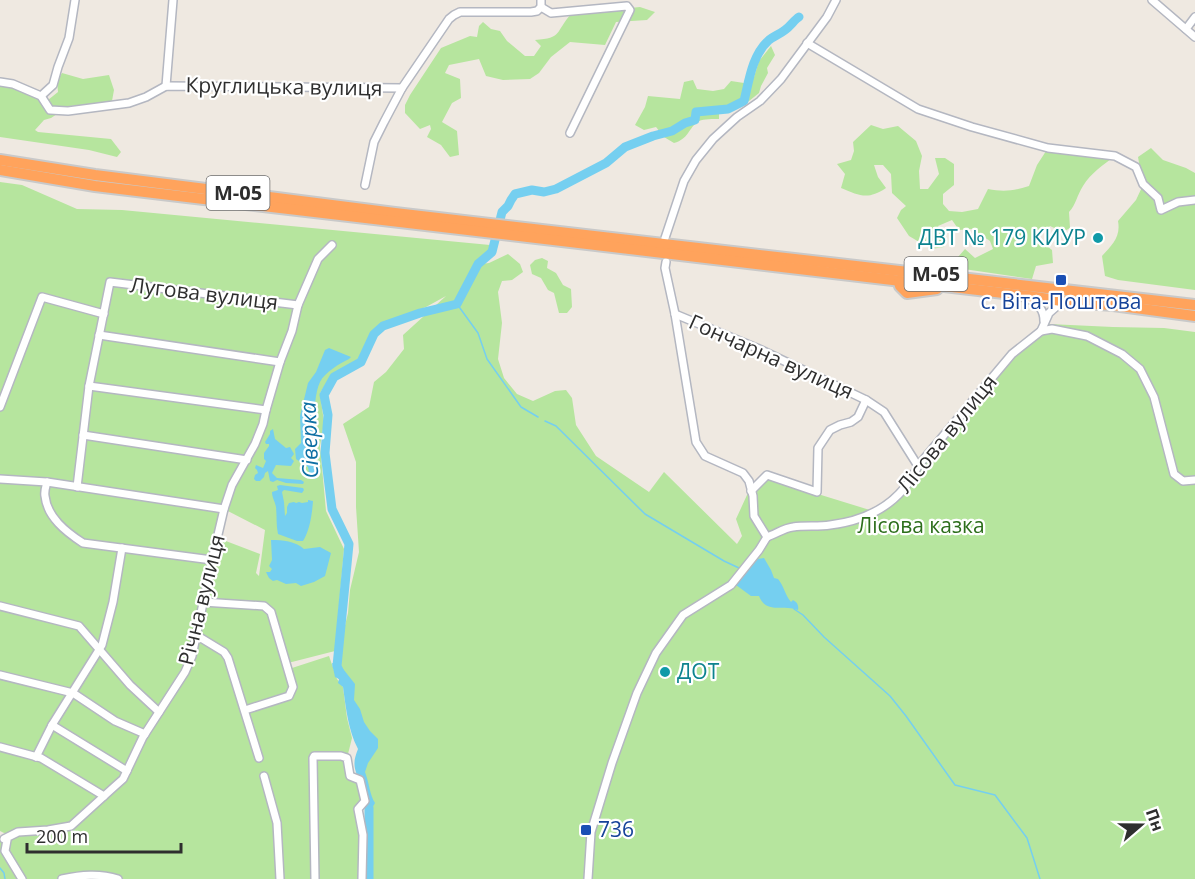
<svg xmlns="http://www.w3.org/2000/svg" width="1195" height="879" font-family="'Open Sans',sans-serif">
<style>
.green{fill:#b6e59e;fill-rule:evenodd}
.water{fill:#75cff0}
.lines{fill:none;stroke-linecap:round;stroke-linejoin:round}
.stream{stroke:#75cff0;stroke-width:1.5}
.river{stroke:#75cff0;stroke-width:9}
.minor-casing{stroke:#b4b7c1;stroke-width:10}
.highway-casing{stroke:#c9c9c9;stroke-width:14}
.minor{stroke:#fff;stroke-width:7}
.highway{stroke:#ffa35c;stroke-width:10}
.culture-dot{fill:#0f9aa8;stroke:#fff;stroke-width:2}
.transit-dot{fill:#1a4fb4;stroke:#fff;stroke-width:2}
.labels{text-anchor:middle;stroke-width:4.5;stroke-linejoin:round;paint-order:stroke}
.shield{fill:#fff;stroke:#6d6d6d;stroke-width:1.5}
.shield-label{font-size:20px;font-weight:bold;fill:#2e2e2e}
.street-label{font-size:21px;fill:#2e2e2e;stroke:#fff}
.culture-label{font-size:21px;fill:#0d838f;stroke:#fff;text-anchor:end}
.transit-label{font-size:21px;fill:#164399;stroke:#fff}
.park-label{font-size:21px;fill:#2c6e1b;stroke:#fff}
.water-label{font-size:22px;font-style:italic;fill:#0d6fa3;stroke:#fff}
</style>
<rect width="100%" height="100%" fill="#efe9e1"/>
<g class="green">
<path d="M640,7L655,12L647,20L616,22L605,45L570,42L551,57L539,73L530,79L503,80L486,76L479,59L449,65L445,73L460,79L461,98L452,103L442,122L457,131L459,155L450,157L441,145L427,137L431,129L430,125L420,129L405,113V105L410,95L441,48L470,36L477,37L479,26L483,22L491,29L500,31L507,41L525,56H534L541,46L535,40C563,38 555,32 571,14Z"/>
<path d="M771,46L775,55L767,68L768,73L761,86L759,93L749,101L733,110L719,113V119C713,119 704,119 699,121C688,128 689,139 674,143L664,137L656,127L644,130L635,125L645,107L648,96L680,99L684,82L693,80L697,89L713,91L724,89L731,81L744,83L754,77L759,61Z"/>
<path d="M62,73L83,79L109,75L114,90L112,101L108,104L69,106L51,118L44,120L35,130L38,132L111,139L121,152L117,157L89,150L0,137V84C17,87 32,96 48,100L58,92L57,81Z"/>
<path d="M871,125L883,129L898,126L916,141L922,156L919,171L920,189H928L939,174L935,158H945L954,164V185L943,194V204L949,211L962,212L978,209L988,189C1003,192 1014,191 1029,186L1037,165L1048,148L1115,156C1103,165 1091,173 1083,186C1077,195 1076,205 1069,212L1070,228L1063,232L1050,226L1040,235L1039,240L1052,250L1053,263L1036,266L1032,279L957,268L958,257L965,249L975,258L993,249L990,241L972,229L959,230L952,220L938,226L946,239L944,247L931,249L909,236L897,218L901,210L906,206L892,193L891,174L883,165H874L878,177L886,188C868,200 860,196 841,188L845,174L837,164L851,160L854,151L853,142Z"/>
<path d="M1151,148L1163,160L1186,168L1195,173V290L1118,280L1105,276L1102,256C1112,245 1121,237 1118,221L1136,200L1143,185L1138,157Z"/>
<path d="M0,182L22,185L77,209L122,210L490,245L492,252L481,264L489,263L508,254L520,264L523,272L512,280L502,281L498,292L502,323L498,359L504,378L517,394L533,401L555,391L566,390L572,398L576,425L596,456L649,492L664,472L737,544L742,536L736,519L747,495L766,478L873,511L885,508L1014,357L1039,337L1049,324L1113,327L1164,328L1195,332V879H369V815L370,800L365,781L364,734L335,667L348,613L350,590L359,552L356,507V462L343,424L369,407L374,382L386,372L404,349L403,335L446,296L426,307L386,322L372,332L358,359L331,376L320,393L324,422L320,446L326,511L344,549L335,651L284,664L295,692L292,668L329,656L337,679L343,687L347,718L352,738L347,758L350,775L360,780L365,801L358,809L362,879H0V837L4,839L14,864L7,840L17,833H4L0,831ZM224,509L265,530L259,576L256,573L260,554L218,538Z"/>
<polygon points="542,258 548,261 547,268 556,273 563,285 571,289 572,307 567,313 559,313 554,293 548,290 541,278 532,274 530,265 535,260"/>
</g>
<g class="water">
<path d="M329,348L351,357L349,359C339,364 325,372 320,382C310,403 316,455 316,479H310L308,467L296,459L295,449L301,443L300,416L308,383L316,372L325,350Z"/>
<polygon points="273,429 275,439 286,448 290,447 294,454 291,458 294,461 291,466 276,465 272,473 277,478 301,480 304,482 303,484 286,483 277,480 273,482 270,481 268,471 265,473 264,477 260,481 256,481 254,479 255,475 258,473 257,470 255,468 256,465 263,468 266,461 264,459 264,453 269,446 269,444 266,444 265,442 270,434 270,431"/>
<path d="M280,485L303,488L304,490L302,493L284,490L282,492L284,502L285,516L287,513V507L289,503L294,502L296,503L299,502L302,503L308,502V500L313,501C312,514 310,530 303,541H297L278,534C276,525 277,516 276,507C275,501 272,498 272,492L278,490L277,486Z"/>
<path d="M271,540C283,540 295,541 304,549L320,547L331,553L325,576L314,582L301,586L296,583L286,584L277,580L273,581L269,578L266,572H270L272,569L269,566L272,560Z"/>
<path d="M764,558L771,570L774,578L778,579C784,586 785,595 791,602L793,600C797,602 799,605 798,610C795,609 792,608 788,608C776,607 765,611 759,596H751L736,585L758,559Z"/>
<path d="M332,663L340,665L355,684L354,700L360,709L364,722L370,731L378,739V748L368,763L365,772C369,782 370,796 375,803L371,810L370,822L366,815L369,801L363,776L357,775C353,765 354,759 358,749C348,730 346,708 343,687L338,683L339,679L335,677Z"/>
</g>
<g class="lines">
<g class="stream">
<polyline points="457,304 478,333 487,359 521,407 538,417"/>
<polyline points="545,421 556,426 645,514 724,561 739,568"/>
<polyline points="794,609 803,615 824,637 890,696 906,716 955,785 995,795 1027,838 1040,879"/>
<polyline points="0,868 4,873 5,879"/>
</g>
<g class="river">
<path d="M341,675L337,666L349,544L332,509L325,453L328,415L324,395L334,377L361,362L374,334L383,326L420,313L457,304L478,264L492,252L502,212L508,206L511,200L515,194L532,190L544,192L556,189L606,163L625,147L653,136L672,131L685,123L695,120L696,112L728,109L744,101C749,81 752,55 769,40C774,36 780,34 785,30C791,26 794,20 799,17"/>
<polyline points="369,808 369,879"/>
</g>
<defs>
<g id="minor">
<polyline points="1152,0 1195,37"/>
<polyline points="541,7 551,13 627,6 630,10 570,133"/>
<polyline points="1186,29 1195,17"/>
<polyline points="807,43 918,109 972,127 1048,148 1115,156 1136,167 1143,184 1158,198 1161,210 1178,202 1195,200"/>
<polyline points="0,82 13,84 41,96 50,110 68,111 129,103 146,97 166,86 402,88"/>
<polyline points="166,86 173,0"/>
<polyline points="41,96 53,85 58,67 69,38 75,0"/>
<polyline points="365,185 374,142 384,122 402,88 449,19 454,15 460,12 531,12 537,11 541,7 541,0"/>
<polyline points="665,238 684,181 696,160 713,139 737,117 760,101 781,79 827,17 836,0"/>
<polyline points="666,262 665,268 675,314 696,442 705,456 743,473 749,481 753,496 754,516 767,537"/>
<path d="M1027,298C1038,304 1044,309 1044,321"/>
<polyline points="675,314 757,348 866,400 884,412 918,466"/>
<polyline points="1041,331 1052,329 1087,336 1122,354 1140,369 1154,397 1174,474 1183,481 1195,480"/>
<polyline points="99,335 280,362"/>
<polyline points="89,386 266,410"/>
<polyline points="0,407 42,297 104,314"/>
<polyline points="83,435 247,460"/>
<polyline points="0,479 47,482 224,509"/>
<path d="M47,482C46,486 44,491 45,496C47,517 66,532 83,543L212,560"/>
<polyline points="77,487 89,386 110,282 298,305"/>
<polyline points="751,491 767,475 817,492 818,448 830,430 840,425 851,422 858,417 866,400"/>
<path d="M767,537C776,534 784,528 793,527C805,525 818,527 830,525C870,520 901,503 918,466L1012,354L1041,331L1049,313L1057,306L1065,303"/>
<polyline points="203,602 264,606 271,612 293,687 289,696 245,710"/>
<polyline points="0,606 79,626 130,685 159,712"/>
<polyline points="196,635 224,652 228,658 259,758"/>
<polyline points="0,675 73,693 115,721 145,734"/>
<polyline points="52,725 127,771"/>
<polyline points="0,747 41,758 104,796"/>
<polyline points="36,757 52,725 102,645 113,602 122,548"/>
<polyline points="264,776 277,823 280,879"/>
<polyline points="22,879 5,851 7,840 4,839 18,832 48,830 71,826 114,787 123,779 143,737 185,672 192,656 212,560 224,509 232,485 255,444 263,424 266,410 280,362 292,331 298,305 318,259 332,245"/>
<path d="M62,879C81,875 99,873 118,879"/>
<polyline points="315,879 313,758 314,756 341,756 347,758 350,776 360,780 365,801 358,809 363,835 362,879"/>
<polyline points="588,879 591,832 612,763 637,693 656,653 683,615 731,585 759,550 767,537"/>
</g>
<g id="highway">
<polyline points="0,160 95,175 395,213 1195,305"/>
<polyline points="0,170 95,186 170,195 1029,296 1068,302 1113,305 1195,316"/>
<polyline points="899,282 900,286 907,293 937,289"/>
</g>
</defs>
<use href="#minor" class="minor-casing"/>
<use href="#highway" class="highway-casing"/>
<use href="#minor" class="minor"/>
<use href="#highway" class="highway"/>
</g>
<g class="culture-dot">
<circle cx="1098" cy="238" r="6"/>
<circle cx="665" cy="672" r="6"/>
</g>
<g class="transit-dot">
<rect x="1055" y="274" width="12" height="12" rx="3"/>
<rect x="580" y="824" width="12" height="12" rx="3"/>
</g>
<g class="labels">
<g class="shield">
<rect x="206.5" y="176" width="63" height="34" rx="4.5"/>
<rect x="904.5" y="257" width="63" height="34" rx="4.5"/>
</g>
<g class="shield-label">
<text x="238" y="200">М-05</text>
<text x="936" y="281">М-05</text>
</g>
<g class="street-label">
<text transform="translate(284 87) rotate(1)" y="7">Круглицька вулиця</text>
<text transform="translate(204 294) rotate(7)" y="7">Лугова вулиця</text>
<text transform="translate(771 357) rotate(24)" y="7">Гончарна вулиця</text>
<text transform="translate(947 434) rotate(-51)" y="7">Лісова вулиця</text>
<text transform="translate(202 600) rotate(-76)" y="7">Річна вулиця</text>
</g>
<g class="culture-label">
<text x="1086" y="245">ДВТ № 179 КИУР</text>
<text x="677" y="679" text-anchor="start">ДОТ</text>
</g>
<g class="transit-label">
<text x="1061" y="309">с. Віта-Поштова</text>
<text x="598" y="837" text-anchor="start">736</text>
</g>
<g class="park-label">
<text x="921" y="533">Лісова казка</text>
</g>
<g class="water-label">
<text transform="translate(309 440) rotate(-92)" y="8">Сіверка</text>
</g>
</g>
<g transform="translate(1141 825) rotate(70)" stroke="#ffffff" stroke-width="4.5" paint-order="stroke">
<path d="M0-4.5L10 22L0 15L-10 22Z" fill="#2e2e2e"/>
<text y="-9" font-size="16" font-weight="bold" text-anchor="middle" fill="#2e2e2e">Пн</text>
</g>
<path d="M27 843v9h154v-9" fill="none" stroke="#2e2e2e" stroke-width="3"/>
<text x="36" y="843" font-size="18" fill="#2e2e2e" stroke="#ffffff" stroke-width="4.5" paint-order="stroke">200 m</text>
</svg>
